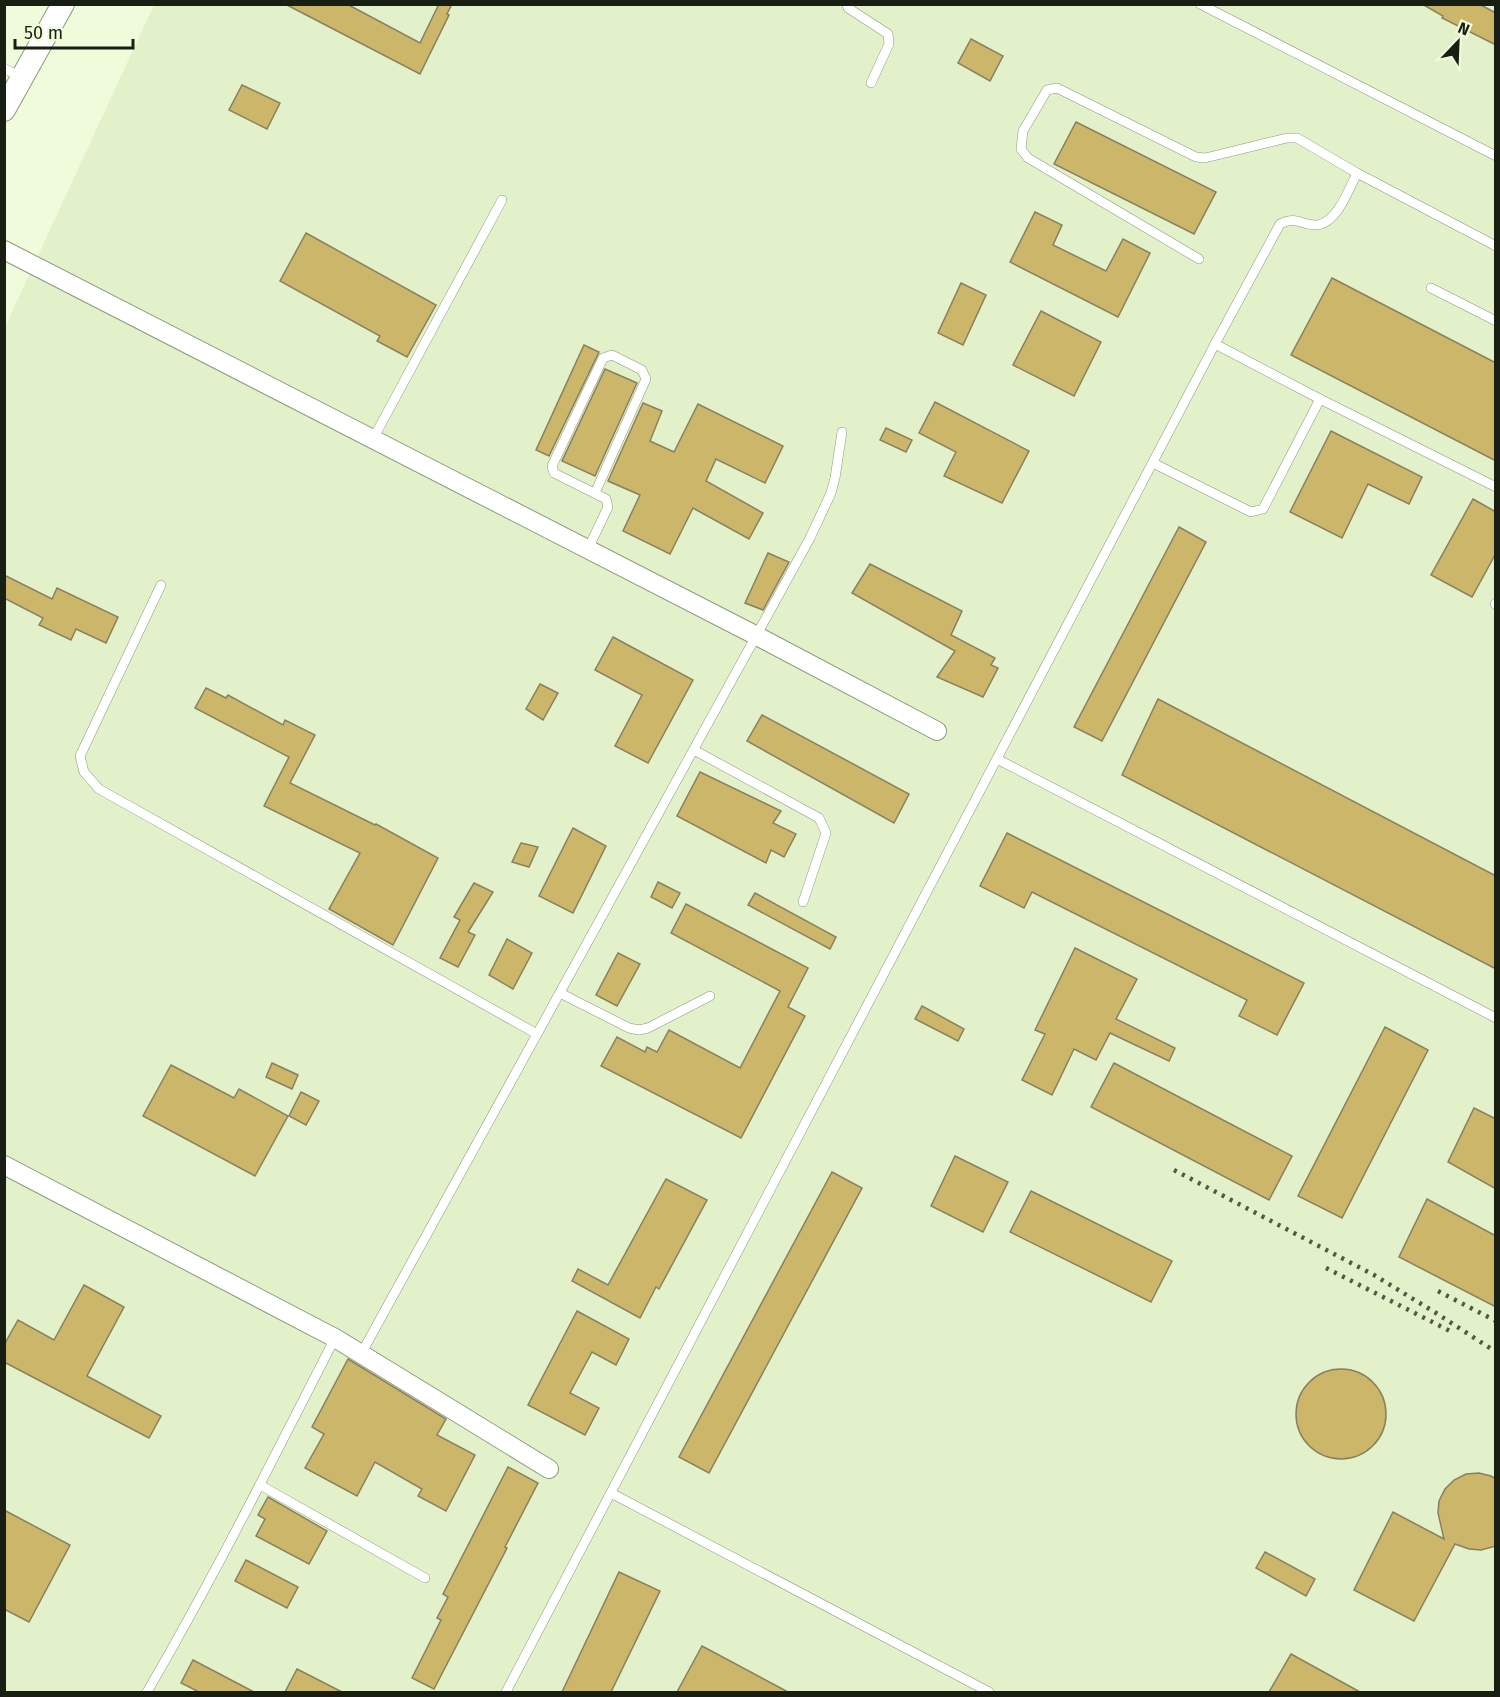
<svg xmlns="http://www.w3.org/2000/svg" width="1500" height="1697" font-family="'Fira Sans',sans-serif">
<style>
.built{fill:#e2f1c9}
.building{fill:#ccb669;stroke:#888061;stroke-width:1.5}
.lines{fill:none;stroke-linecap:round;stroke-linejoin:round}
.service-casing{stroke:#8d997b;stroke-width:10}
.minor-casing{stroke:#8d997b;stroke-width:20}
.tertiary-casing{stroke:#8d997b;stroke-width:24}
.service{stroke:#fff;stroke-width:9}
.minor{stroke:#fff;stroke-width:18}
.tertiary{stroke:#fff;stroke-width:22}
.rail{stroke:#515847;stroke-width:4.5;stroke-dasharray:3 6;stroke-linecap:butt}
</style>
<rect width="100%" height="100%" fill="#effbdb"/>
<polygon class="built" points="154,5 1495,5 1495,1692 5,1692 5,327"/>
<g class="building">
<polygon points="285,4 347,4 420,43 439,4 452,4 447,14 449,15 420,74"/>
<polygon points="1422,4 1479,4 1496,13 1496,45 1442,18 1443,16"/>
<polygon points="971,39 1003,56 990,81 958,63"/>
<polygon points="242,85 280,103 267,129 229,110"/>
<polygon points="1076,122 1216,192 1194,234 1054,164"/>
<polygon points="1035,212 1062,225 1053,245 1106,271 1123,239 1150,253 1118,317 1010,262"/>
<polygon points="306,233 436,305 407,357 377,341 380,336 280,281"/>
<polygon points="1332,278 1496,363 1496,461 1291,355"/>
<polygon points="961,283 986,295 963,345 938,333"/>
<polygon points="1041,311 1101,342 1074,396 1013,365"/>
<polygon points="584,345 599,352 549,456 536,450"/>
<polygon points="605,369 637,383 595,476 562,461"/>
<polygon points="935,402 1029,451 1002,503 944,476 956,452 919,433"/>
<polygon points="643,403 662,411 650,441 674,452 698,404 783,446 765,483 716,459 706,481 763,513 749,539 693,508 670,554 623,531 640,495 608,481"/>
<polygon points="886,428 912,440 906,452 880,440"/>
<polygon points="1331,431 1422,477 1409,504 1368,484 1342,538 1290,512"/>
<polygon points="1473,499 1496,512 1496,553 1472,597 1431,575"/>
<polygon points="1179,527 1206,542 1102,741 1074,727"/>
<polygon points="768,553 789,562 763,610 745,603"/>
<polygon points="870,564 962,611 951,635 995,658 991,665 998,668 983,697 937,677 955,651 852,593"/>
<polygon points="4,575 52,599 57,588 118,617 106,643 76,629 71,640 39,625 43,618 4,598"/>
<polygon points="613,637 693,680 648,763 615,746 642,695 595,670"/>
<polygon points="540,684 558,693 543,720 526,709"/>
<polygon points="206,688 226,698 228,695 283,725 285,720 315,735 290,783 375,825 376,824 438,858 393,945 329,909 360,853 264,806 289,757 195,708"/>
<polygon points="1158,699 1496,876 1496,969 1122,775"/>
<polygon points="762,715 909,794 894,823 747,741"/>
<polygon points="700,772 781,811 773,823 796,834 784,857 771,850 766,863 677,816"/>
<polygon points="573,828 606,846 573,913 539,896"/>
<polygon points="1007,833 1304,983 1277,1035 1239,1016 1247,1000 1032,892 1024,908 980,886"/>
<polygon points="521,843 538,847 529,867 512,862"/>
<polygon points="658,882 680,893 672,908 651,897"/>
<polygon points="474,883 493,892 468,932 475,935 458,967 440,958 460,920 454,917"/>
<polygon points="755,893 836,937 830,949 748,905"/>
<polygon points="686,904 808,968 788,1007 805,1016 741,1138 601,1066 617,1037 645,1052 647,1047 657,1052 669,1030 740,1068 780,991 671,933"/>
<polygon points="507,939 532,953 513,989 489,975"/>
<polygon points="1075,948 1137,979 1116,1019 1175,1048 1169,1061 1110,1033 1096,1060 1074,1049 1052,1095 1022,1080 1045,1034 1035,1030"/>
<polygon points="618,953 640,964 617,1006 596,995"/>
<polygon points="922,1006 964,1029 958,1041 915,1019"/>
<polygon points="1385,1027 1428,1050 1342,1218 1298,1196"/>
<polygon points="272,1063 298,1075 292,1089 266,1077"/>
<polygon points="1114,1063 1292,1156 1269,1200 1091,1107"/>
<polygon points="171,1065 234,1098 239,1089 288,1116 255,1176 143,1116"/>
<polygon points="301,1092 319,1101 306,1125 289,1116"/>
<polygon points="1474,1108 1496,1119 1496,1189 1448,1162"/>
<polygon points="955,1156 1008,1182 983,1232 931,1206"/>
<polygon points="832,1172 862,1188 709,1473 679,1457"/>
<polygon points="666,1179 707,1200 659,1289 656,1287 640,1318 572,1281 578,1269 608,1285"/>
<polygon points="1031,1191 1172,1261 1151,1302 1010,1232"/>
<polygon points="1427,1199 1496,1236 1496,1307 1399,1257"/>
<polygon points="84,1285 124,1307 87,1376 161,1416 149,1438 4,1362 4,1345 18,1320 54,1340"/>
<polygon points="577,1311 629,1339 616,1365 592,1352 570,1393 599,1408 585,1435 528,1405"/>
<polygon points="348,1359 446,1419 437,1435 475,1455 446,1511 418,1496 422,1489 375,1462 357,1496 305,1468 324,1434 312,1427"/>
<circle cx="1341" cy="1414" r="45"/>
<polygon points="508,1467 538,1483 505,1547 507,1548 434,1689 412,1678 441,1620 437,1618 448,1597 443,1594"/>
<polygon points="1479,1473 1491,1476 1496,1479 1496,1546 1481,1550 1469,1549 1455,1544 1414,1621 1354,1590 1393,1512 1444,1539 1438,1513 1439,1501 1445,1489 1454,1480 1466,1474"/>
<polygon points="268,1497 327,1531 309,1564 256,1536 265,1519 258,1515"/>
<polygon points="4,1510 70,1545 29,1622 4,1609"/>
<polygon points="1265,1552 1315,1579 1306,1596 1256,1568"/>
<polygon points="246,1560 298,1587 287,1608 235,1581"/>
<polygon points="619,1572 660,1591 611,1692 562,1692"/>
<polygon points="702,1646 788,1692 677,1692"/>
<polygon points="1291,1654 1360,1692 1269,1692"/>
<polygon points="193,1660 254,1692 199,1692 181,1683"/>
<polygon points="297,1669 342,1692 285,1692"/>
</g>
<g class="lines">
<defs>
<g id="service">
<polyline points="847,4 848,8 888,34 889,44 871,83"/>
<polyline points="1200,4 1496,156"/>
<polyline points="4,68 22,78"/>
<polyline points="1199,259 1028,158 1021,149 1023,131 1047,90 1057,88 1196,157 1205,158 1287,138 1297,138 1357,173 1496,246"/>
<polyline points="1431,288 1496,321"/>
<polyline points="1215,344 1320,399 1496,487"/>
<polyline points="373,439 502,200"/>
<polyline points="1153,463 1251,512 1263,509 1320,399"/>
<polyline points="588,549 608,507 606,499 554,473 552,466 603,358 612,355 642,370 646,379 595,493"/>
<polyline points="161,585 80,756 84,772 99,789 537,1034"/>
<polyline points="1495,604 1496,603"/>
<polyline points="694,750 819,818 826,833 803,902"/>
<polyline points="997,759 1496,1018"/>
<polyline points="560,993 629,1028 639,1030 648,1028 710,996"/>
<polyline points="361,1354 810,538 831,493 835,478 842,432"/>
<polyline points="260,1485 425,1578"/>
<polyline points="611,1493 989,1692"/>
<path d="M147,1692C214,1577 274,1457 335,1338"/>
<path d="M506,1692L1215,344L1280,224C1298,215 1301,226 1317,225C1337,223 1349,189 1357,173"/>
</g>
<g id="minor">
<polyline points="4,250 757,636 937,731"/>
<polyline points="4,1165 335,1338 549,1469"/>
</g>
<polyline id="tertiary" points="4,110 63,4"/>
</defs>
<use href="#service" class="service-casing"/>
<use href="#minor" class="minor-casing"/>
<use href="#tertiary" class="tertiary-casing"/>
<use href="#service" class="service"/>
<use href="#minor" class="minor"/>
<use href="#tertiary" class="tertiary"/>
<g class="rail">
<polyline points="1174,1170 1374,1275 1436,1313 1496,1352"/>
<polyline points="1326,1268 1452,1332"/>
<polyline points="1438,1291 1496,1321"/>
</g>
</g>
<rect width="1500" height="1697" fill="none" stroke="#191e12" stroke-width="12"/>
<g transform="translate(1458 42) rotate(23)" stroke="#effbdb" stroke-width="4.5" paint-order="stroke">
<path d="M0-4.5L10 22L0 15L-10 22Z" fill="#191e12"/>
<text y="-9" font-size="16" font-weight="bold" text-anchor="middle" fill="#191e12">N</text>
</g>
<path d="M15 39v9h118v-9" fill="none" stroke="#191e12" stroke-width="3"/>
<text x="24" y="39" font-size="18" fill="#191e12" stroke="#effbdb" stroke-width="4.5" paint-order="stroke">50 m</text>
</svg>
